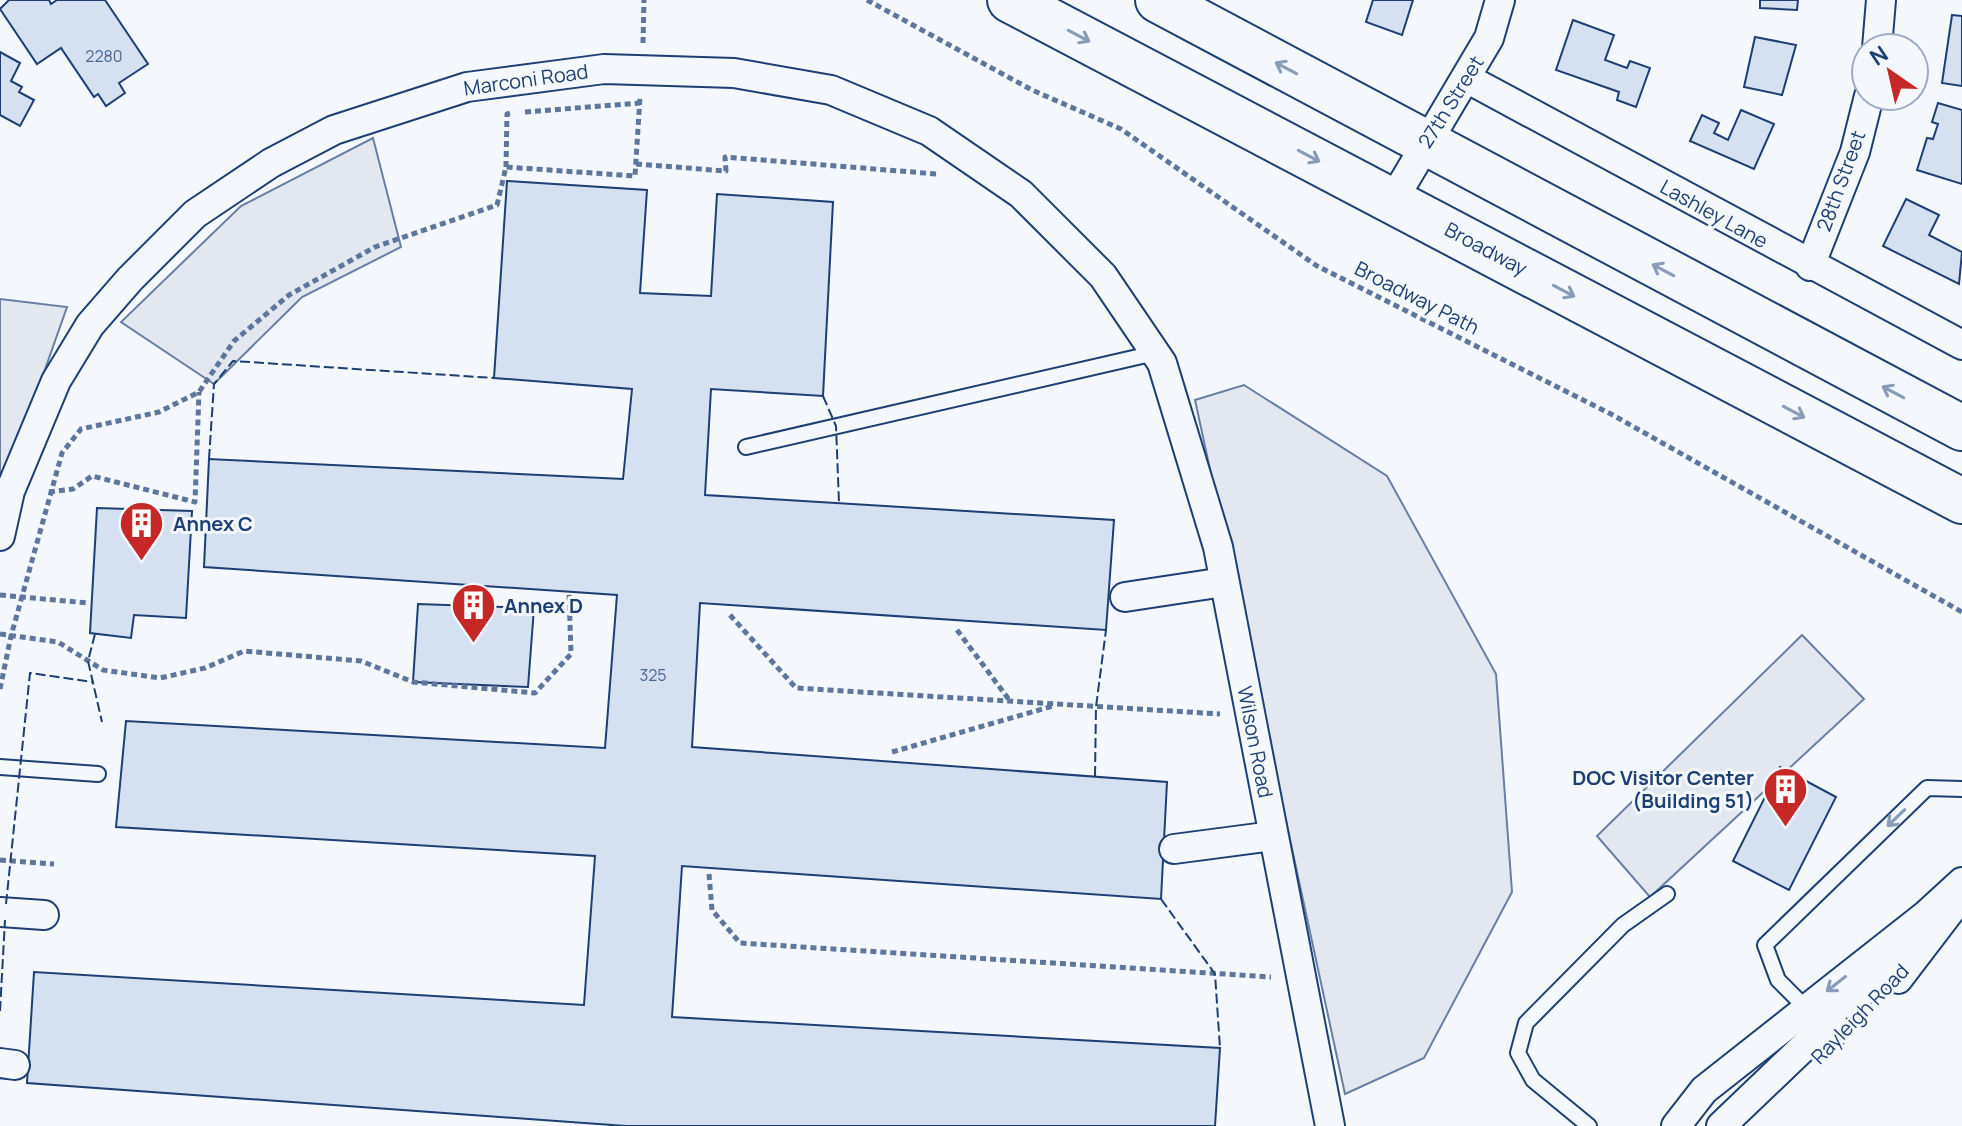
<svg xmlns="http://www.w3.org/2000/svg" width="1962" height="1126" font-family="Manrope,sans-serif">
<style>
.parking{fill:#e3e8f0;stroke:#687fa3;stroke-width:2}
.building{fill:#d5e0f0;stroke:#1d3f73;stroke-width:2}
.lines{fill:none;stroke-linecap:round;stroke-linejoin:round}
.service-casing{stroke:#1d3f73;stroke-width:18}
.minor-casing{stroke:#1d3f73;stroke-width:32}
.primary-casing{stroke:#1d3f73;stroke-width:48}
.path{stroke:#5e769c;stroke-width:5;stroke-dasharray:6 4;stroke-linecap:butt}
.service{stroke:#f4f7fb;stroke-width:14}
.minor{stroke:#f4f7fb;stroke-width:28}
.primary{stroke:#f4f7fb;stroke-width:44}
.fence{stroke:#1d3f73;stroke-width:2;stroke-dasharray:10 4;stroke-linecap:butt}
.oneway{stroke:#889bb7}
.labels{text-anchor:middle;stroke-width:6;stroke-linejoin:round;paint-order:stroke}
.number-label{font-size:16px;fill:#4b6792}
.street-label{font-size:20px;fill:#1d3f73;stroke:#f4f7fb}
.poi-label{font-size:20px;font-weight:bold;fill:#1d3f73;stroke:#f4f7fb;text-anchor:start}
</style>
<rect width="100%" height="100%" fill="#f4f7fb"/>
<g class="parking">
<polygon points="373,138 401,247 302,297 214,384 121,322 241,206"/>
<polygon points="0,299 67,307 0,497"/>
<polygon points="1244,385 1387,476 1496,674 1512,892 1424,1058 1345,1094 1195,400"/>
<polygon points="1802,635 1864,699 1650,897 1597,836"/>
</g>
<g class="building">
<polygon points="9,0 49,0 51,4 57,0 105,0 148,64 119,83 125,93 106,106 98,94 94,97 61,48 37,64 0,9"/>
<polygon points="1373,0 1413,0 1402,35 1366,22"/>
<polygon points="1760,0 1798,0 1797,10 1760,8"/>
<polygon points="1952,15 1962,16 1962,86 1942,83"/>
<polygon points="1573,20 1614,35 1605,60 1627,68 1630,61 1650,68 1636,107 1617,100 1619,92 1556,70"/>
<polygon points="1755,37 1796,45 1782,95 1744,87"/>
<polygon points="0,52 20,63 11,81 22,87 19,92 34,100 20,126 0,115"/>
<polygon points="1938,103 1962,110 1962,184 1917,170 1927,138 1933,139 1938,124 1932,122"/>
<polygon points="1741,110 1774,124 1754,169 1690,141 1702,115 1719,123 1714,133 1728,140"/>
<polygon points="507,181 647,190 640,293 711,296 717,194 833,202 823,396 711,389 705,495 1114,520 1106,630 700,603 692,747 1167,782 1161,899 682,866 672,1017 1220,1048 1215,1126 626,1126 27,1083 34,972 584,1005 595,856 116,827 126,721 605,748 617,595 204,567 209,459 623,479 632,389 494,378"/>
<polygon points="1906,199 1939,215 1929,235 1962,252 1959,284 1883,246"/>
<polygon points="97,508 192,511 186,618 134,615 131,638 90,633"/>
<polygon points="418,604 534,608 528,687 413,682"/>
<polygon points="1780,767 1836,797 1789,890 1733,861"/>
</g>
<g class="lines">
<defs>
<g id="service">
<polyline points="746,447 1155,353"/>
<polyline points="0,767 98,774"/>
<polyline points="1837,1039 1778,980 1765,945 1927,788 1962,789"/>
<polyline points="1589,1126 1533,1080 1518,1053 1526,1023 1623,925 1667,894"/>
</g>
<g id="minor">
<polyline points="1877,48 1881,0"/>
<polyline points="1468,79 1962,345"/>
<polyline points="1393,200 1489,38 1500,0"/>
<polyline points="1810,266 1855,152 1869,96"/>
<polyline points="0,536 10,491 56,381 90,325 130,279 195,214 271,163 334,130 467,87 604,69 734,73 831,90 929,131 1021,194 1103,276 1162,363 1218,547 1330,1126"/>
<polyline points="1125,597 1224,582"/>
<polyline points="1174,849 1273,836"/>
<polyline points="0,912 44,915"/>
<polyline points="1898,979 1953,907"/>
<polyline points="0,1063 15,1065"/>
<polyline points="1676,1126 1704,1090 1926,915 1962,882"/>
<polyline points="1721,1126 1902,953"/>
</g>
<g id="primary">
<polyline points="1010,0 1962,501"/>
<polyline points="1158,0 1962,428"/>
</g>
</defs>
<use href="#service" class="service-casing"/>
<use href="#minor" class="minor-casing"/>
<use href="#primary" class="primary-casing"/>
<g class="path">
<polyline points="867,0 1032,90 1121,129 1317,266 1611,414 1962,612"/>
<polyline points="643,43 644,0"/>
<polyline points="525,112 640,103"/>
<polyline points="636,164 726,171 725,157 937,174"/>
<polyline points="506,167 507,114 511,113"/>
<polyline points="49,492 73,489 92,476 195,502 199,392"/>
<polyline points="0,595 88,603"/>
<polyline points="730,615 796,688 1220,714"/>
<polyline points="957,630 1010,701"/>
<polyline points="0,634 58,642 103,670 160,678 205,668 244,651 361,661 413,682 535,693 571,654 569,592"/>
<polyline points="0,689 11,636 62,453 81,429 159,412 199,392 234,341 289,295 375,247 497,205 506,167 635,176 640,97"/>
<polyline points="892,752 1053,706"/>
<polyline points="0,860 54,864"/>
<polyline points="709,874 712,910 740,943 1271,977"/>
</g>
<use href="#service" class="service"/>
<use href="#minor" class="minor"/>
<use href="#primary" class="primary"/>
<g class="fence">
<polyline points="823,396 836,426 839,503"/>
<polyline points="209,459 214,384 233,361 494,378"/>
<polyline points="95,634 88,661 102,722"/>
<polyline points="1095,776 1096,707 1106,630"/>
<polyline points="1161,899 1215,974 1220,1048"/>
<polyline points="6,904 30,673 93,682"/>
<polyline points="0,1011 5,920"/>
</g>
</g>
<defs><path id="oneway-shaft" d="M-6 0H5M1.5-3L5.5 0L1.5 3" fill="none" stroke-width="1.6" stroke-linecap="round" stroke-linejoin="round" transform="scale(2)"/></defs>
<g class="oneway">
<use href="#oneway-shaft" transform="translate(1079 36) rotate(28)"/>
<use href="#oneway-shaft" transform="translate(1286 68) rotate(-152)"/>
<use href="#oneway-shaft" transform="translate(1309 156) rotate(28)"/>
<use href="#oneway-shaft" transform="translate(1663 270) rotate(-152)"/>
<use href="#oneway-shaft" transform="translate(1564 291) rotate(28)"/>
<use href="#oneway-shaft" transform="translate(1893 392) rotate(-152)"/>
<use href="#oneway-shaft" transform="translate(1794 412) rotate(28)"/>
<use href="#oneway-shaft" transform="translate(1896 818) rotate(136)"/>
<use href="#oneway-shaft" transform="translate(1836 984) rotate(142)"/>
</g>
<defs>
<symbol id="building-pin" viewBox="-11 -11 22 30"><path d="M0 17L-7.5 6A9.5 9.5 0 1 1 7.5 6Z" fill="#c62828" stroke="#f4f7fb"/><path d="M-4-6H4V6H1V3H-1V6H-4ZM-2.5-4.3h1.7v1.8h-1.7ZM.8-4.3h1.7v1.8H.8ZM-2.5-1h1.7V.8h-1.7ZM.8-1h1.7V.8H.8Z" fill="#fff"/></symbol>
</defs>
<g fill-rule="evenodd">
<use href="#building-pin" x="116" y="498" width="51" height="69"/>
<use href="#building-pin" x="448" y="580" width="51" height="69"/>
<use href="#building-pin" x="1760" y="764" width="51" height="69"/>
</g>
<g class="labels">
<g class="number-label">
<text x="104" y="62">2280</text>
<text x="653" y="681">325</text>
</g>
<g class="street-label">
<text transform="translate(526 80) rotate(-8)" y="7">Marconi Road</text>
<text transform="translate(1451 102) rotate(-58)" y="7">27th Street</text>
<text transform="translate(1841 181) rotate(-70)" y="7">28th Street</text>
<text transform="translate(1714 214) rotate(29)" y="7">Lashley Lane</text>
<text transform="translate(1486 249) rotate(28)" y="7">Broadway</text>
<text transform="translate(1417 298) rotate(27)" y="7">Broadway Path</text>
<text transform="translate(1255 742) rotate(79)" y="7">Wilson Road</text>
<text transform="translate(1860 1014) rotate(-46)" y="7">Rayleigh Road</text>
</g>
<g class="poi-label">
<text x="173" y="531">Annex C</text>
<text x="504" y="613">Annex D</text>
<text x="1754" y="785" text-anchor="end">DOC Visitor Center<tspan x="1754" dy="23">(Building 51)</tspan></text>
</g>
</g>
<g transform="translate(1890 72) rotate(326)"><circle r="38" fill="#f4f7fb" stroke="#9eadc5" stroke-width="2"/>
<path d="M0-6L14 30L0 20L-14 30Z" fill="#c62828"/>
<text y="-12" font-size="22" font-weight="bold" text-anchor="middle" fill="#1d3f73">N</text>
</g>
</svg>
